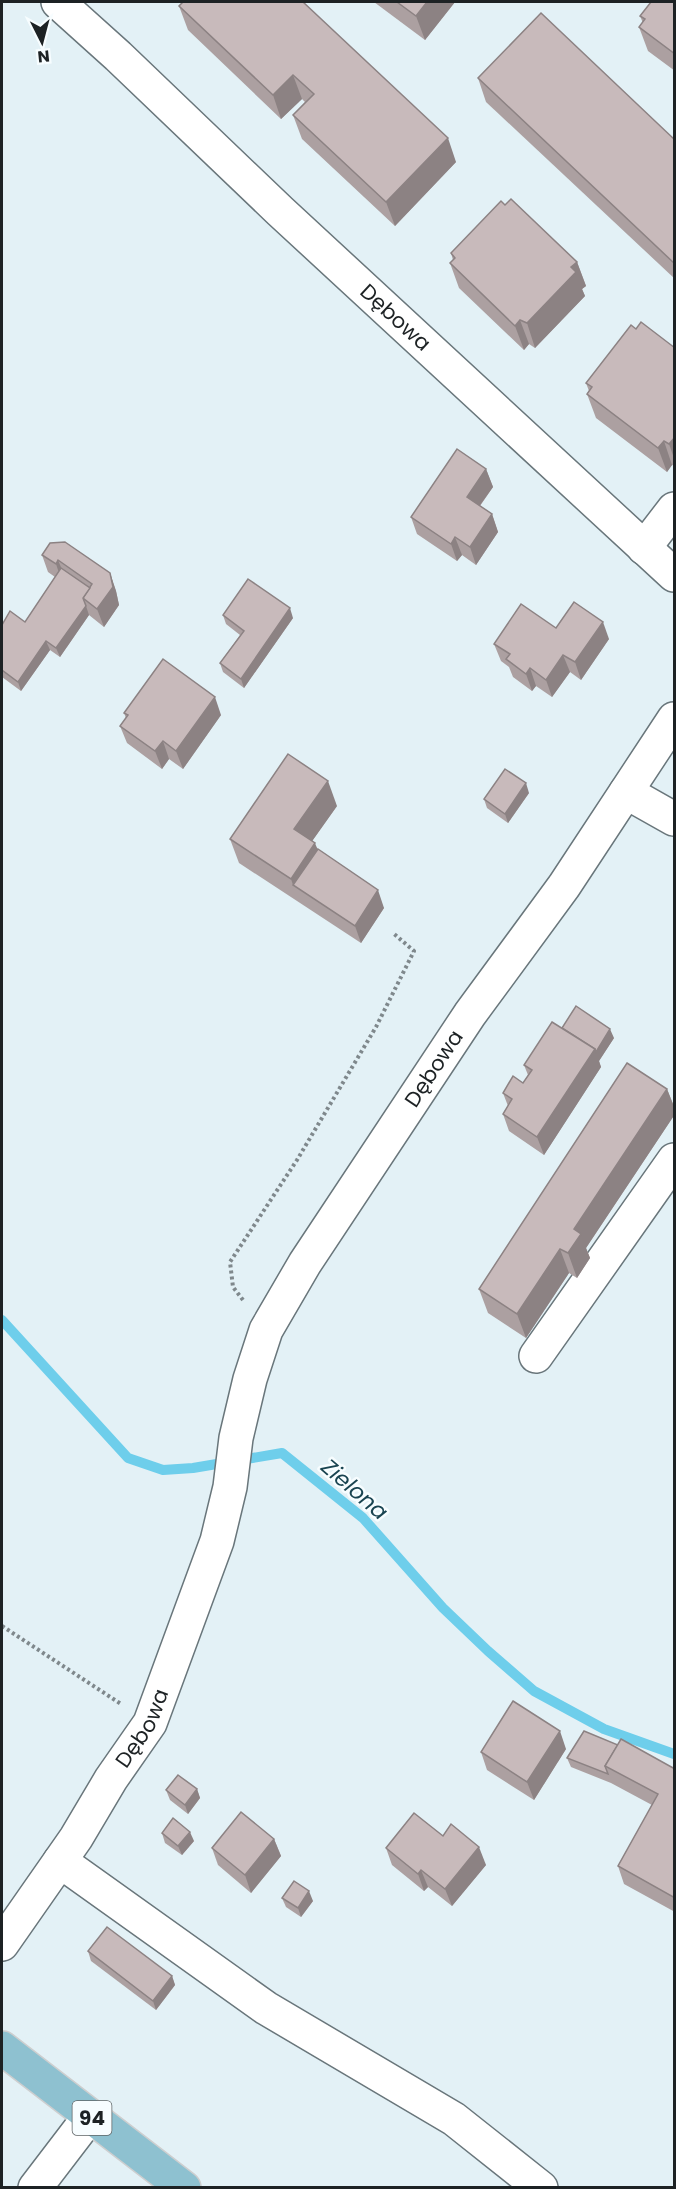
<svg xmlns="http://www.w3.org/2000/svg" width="676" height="2189" font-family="Poppins,sans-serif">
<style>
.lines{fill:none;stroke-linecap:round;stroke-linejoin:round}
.stream{stroke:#6eceeb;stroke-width:10}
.minor-casing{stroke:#69767b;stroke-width:36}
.major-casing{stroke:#cdcecf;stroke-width:36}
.path{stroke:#7f888c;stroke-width:4;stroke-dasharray:3 3;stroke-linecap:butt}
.minor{stroke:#fff;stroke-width:33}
.major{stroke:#8ec1d0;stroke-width:33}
.wall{fill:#aca0a1}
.shaded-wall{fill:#8c8283}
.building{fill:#c8babb;stroke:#8c8283;stroke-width:1.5}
.labels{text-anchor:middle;stroke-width:5;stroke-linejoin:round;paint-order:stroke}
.shield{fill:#f7fdff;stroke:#5e6466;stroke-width:1.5}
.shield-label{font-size:20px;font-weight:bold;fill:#1d2224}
.street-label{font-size:21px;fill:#1d2224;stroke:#f7fdff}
.water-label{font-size:22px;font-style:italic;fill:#194451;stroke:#f7fdff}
</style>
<rect width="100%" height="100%" fill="#e3f1f6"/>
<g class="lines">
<polyline class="stream" points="2,1320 128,1458 163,1470 193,1468 282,1453 363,1518 443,1608 488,1651 534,1691 604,1729 674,1754"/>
<defs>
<g id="minor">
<path id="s1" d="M58,2L118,56L280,211L674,575"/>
<polyline points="644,548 674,509"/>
<polyline points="626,792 674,819"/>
<polyline points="536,1356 674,1160"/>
<polyline points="60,1861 266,2008 454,2119 541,2188"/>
<path id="s2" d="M2,1944L76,1838L111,1779L150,1723L217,1541L230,1487L236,1438L250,1379L266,1330L305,1263L470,1014L564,886L674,719"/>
<polyline points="35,2188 90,2116"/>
</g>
<polyline id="major" points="2,2048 184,2188"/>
</defs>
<use href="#minor" class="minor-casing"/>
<use href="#major" class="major-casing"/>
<g class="path">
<polyline points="243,1300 233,1287 230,1262 297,1160 376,1027 414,951 393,933"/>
<polyline points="2,1626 121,1704"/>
</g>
<use href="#minor" class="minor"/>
<use href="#major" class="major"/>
</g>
<g class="wall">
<polygon points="374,2 455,2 425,40"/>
<polygon points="675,2 675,71 648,51 639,27 643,23 640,16"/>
<polygon points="179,6 456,162 395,226 302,139 293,115 305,102 302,99 281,119 188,30"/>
<polygon points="478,78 675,140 675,279 486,102"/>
<polygon points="451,253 577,262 586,286 582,289 585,296 535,348 529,344 524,350 459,288 450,263 453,260"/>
<polygon points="636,329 675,348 675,466 672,465 667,472 596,418 587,394 589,391 586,383"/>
<polygon points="486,469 493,487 480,506 492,514 498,532 476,565 462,555 457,561 417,534 411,517"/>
<polygon points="42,555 110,573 116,591 119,605 104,627 89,615 60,657 50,650 21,691 2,677 2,625 25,622 55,577 48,572"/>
<polygon points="223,615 293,618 244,688 223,672 220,663 240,635 226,624"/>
<polygon points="556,628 609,639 581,680 570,672 552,697 536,686 532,691 513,677 509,667 501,661 494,644"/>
<polygon points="124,713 221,715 183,769 169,759 162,769 127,743 120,726 126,718"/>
<polygon points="529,793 508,823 487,808 484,799"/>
<polygon points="337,806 312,841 318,849 384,908 361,943 239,863 230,839"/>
<polygon points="562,1028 614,1038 599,1061 601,1067 544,1155 509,1131 503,1114 508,1106 503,1093 523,1083 528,1075 524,1065"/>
<polygon points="667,1089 675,1109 675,1114 586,1248 590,1258 577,1278 569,1273 526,1338 488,1313 479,1289"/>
<polygon points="566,1749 534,1800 487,1770 481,1752"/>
<polygon points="567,1758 675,1769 675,1912 624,1884 618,1866 652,1805 611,1783 571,1767"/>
<polygon points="197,1789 200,1798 188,1814 170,1800 166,1790"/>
<polygon points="162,1833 194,1841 182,1855 165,1843"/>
<polygon points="443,1836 486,1865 452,1906 428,1887 424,1891 392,1865 386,1848"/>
<polygon points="274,1839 281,1856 251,1893 218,1865 212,1848"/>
<polygon points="282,1898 313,1901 301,1917 286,1907"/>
<polygon points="88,1951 172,1976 175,1985 156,2010 91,1961"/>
</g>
<g class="shaded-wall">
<polygon points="427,2 455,2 425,40 416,16"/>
<polygon points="293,75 302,99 281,119 273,95"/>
<polygon points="448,138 456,162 395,226 386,202"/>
<polygon points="577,262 586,286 582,289 585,296 535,348 527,323 571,267"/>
<polygon points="520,320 529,344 524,350 515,326"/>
<polygon points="675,437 675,461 669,444"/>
<polygon points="664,441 672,465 667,472 658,448"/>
<polygon points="486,469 493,487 473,515 467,497"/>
<polygon points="492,514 498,532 476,565 470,547"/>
<polygon points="455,537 462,555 457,561 451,544"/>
<polygon points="58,560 65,577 62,582 56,564"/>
<polygon points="110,573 116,591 119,605 104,627 97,609"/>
<polygon points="86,606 89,615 60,657 56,648"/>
<polygon points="290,608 293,618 244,688 241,679"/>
<polygon points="603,622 609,639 581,680 575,662"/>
<polygon points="46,641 50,650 21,691 18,682"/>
<polygon points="563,655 570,672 552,697 546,680"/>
<polygon points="530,668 536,686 532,691 526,674"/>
<polygon points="215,697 221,715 183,769 176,751"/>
<polygon points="163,741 169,759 162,769 155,751"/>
<polygon points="328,781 337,806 303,854 294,829"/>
<polygon points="526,783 529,793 508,823 505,814"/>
<polygon points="315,843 324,867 293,885 291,879"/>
<polygon points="378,890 384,908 361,943 355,926"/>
<polygon points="610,1029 614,1038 599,1061 601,1067 544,1155 537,1137 595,1049"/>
<polygon points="667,1089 675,1109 675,1114 586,1248 590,1258 577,1278 568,1253 574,1229"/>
<polygon points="560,1249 569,1273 526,1338 517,1314"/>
<polygon points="560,1731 566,1749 534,1800 527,1782"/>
<polygon points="197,1789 200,1798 188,1814 185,1805"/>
<polygon points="190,1832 194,1841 182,1855 178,1846"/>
<polygon points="274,1839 281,1856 251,1893 245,1875"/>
<polygon points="479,1847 486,1865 452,1906 445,1889"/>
<polygon points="421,1870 428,1887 424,1891 418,1874"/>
<polygon points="309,1891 313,1901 301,1917 298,1908"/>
<polygon points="172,1976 175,1985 156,2010 153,2001"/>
</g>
<g class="building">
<polygon points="183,2 303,2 448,138 386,202 293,115 314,94 293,75 273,95 179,6"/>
<polygon points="397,2 427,2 416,16"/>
<polygon points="651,2 675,2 675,54 639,27 645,19 640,16"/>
<polygon points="541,13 675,140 675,264 478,78"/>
<polygon points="511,199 577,262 571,267 576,272 527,323 520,320 515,326 450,263 455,258 451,253 501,201 505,205"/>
<polygon points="641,322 675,348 675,437 669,444 664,441 658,448 587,394 592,387 586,383 631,325 636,329"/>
<polygon points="457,449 486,469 467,497 492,514 470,547 455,537 451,544 411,517"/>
<polygon points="65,542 110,573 113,587 97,609 83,598 92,584 58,560 56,564 42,555 50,543"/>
<polygon points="61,568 90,588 83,598 86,606 56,648 46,641 18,682 2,670 2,625 10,611 25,622"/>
<polygon points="248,579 290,608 241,679 220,663 244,631 223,615"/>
<polygon points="574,602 603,622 575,662 563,655 546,680 530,668 526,674 506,659 510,654 494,644 521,604 556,628"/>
<polygon points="163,659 215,697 176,751 163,741 155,751 120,726 128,715 124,713"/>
<polygon points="288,754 328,781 294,829 315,843 291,879 230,839"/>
<polygon points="505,769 526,783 505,814 484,799"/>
<polygon points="318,849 378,890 355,926 293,885"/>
<polygon points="576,1006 610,1029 596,1052 595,1049 562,1028"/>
<polygon points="552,1022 595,1049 537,1137 503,1114 512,1099 503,1093 513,1076 523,1083 532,1070 524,1065"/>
<polygon points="627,1063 667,1089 574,1229 581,1234 568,1253 560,1249 517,1314 479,1289"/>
<polygon points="513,1701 560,1731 527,1782 481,1752"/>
<polygon points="584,1731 618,1745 605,1766 608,1774 567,1758"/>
<polygon points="621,1739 675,1769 675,1898 618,1866 658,1794 605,1766"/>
<polygon points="178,1775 197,1789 185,1805 166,1790"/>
<polygon points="241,1812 274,1839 245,1875 212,1848"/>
<polygon points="414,1813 443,1836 451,1824 479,1847 445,1889 421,1870 418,1874 386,1848"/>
<polygon points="173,1818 190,1832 178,1846 162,1833"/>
<polygon points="294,1881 309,1891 298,1908 282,1898"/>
<polygon points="107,1927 172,1976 153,2001 88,1951"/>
</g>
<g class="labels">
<rect class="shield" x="72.5" y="2101" width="39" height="34" rx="4.5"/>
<g class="shield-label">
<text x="92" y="2125">94</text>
</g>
<g class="street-label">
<text dy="7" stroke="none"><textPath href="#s1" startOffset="462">Dębowa</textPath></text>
<text dy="7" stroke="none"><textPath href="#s2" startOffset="988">Dębowa</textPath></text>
<text dy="7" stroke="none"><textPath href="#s2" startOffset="258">Dębowa</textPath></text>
</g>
<g class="water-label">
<text transform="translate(355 1489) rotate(41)" y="8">Zielona</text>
</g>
</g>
<rect width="676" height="2189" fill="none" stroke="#1d2224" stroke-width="6"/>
<g transform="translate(42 42) rotate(174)" stroke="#f7fdff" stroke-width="4.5" paint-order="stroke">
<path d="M0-4.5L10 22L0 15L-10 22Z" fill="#1d2224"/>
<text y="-9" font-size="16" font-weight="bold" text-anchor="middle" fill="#1d2224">N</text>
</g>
</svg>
